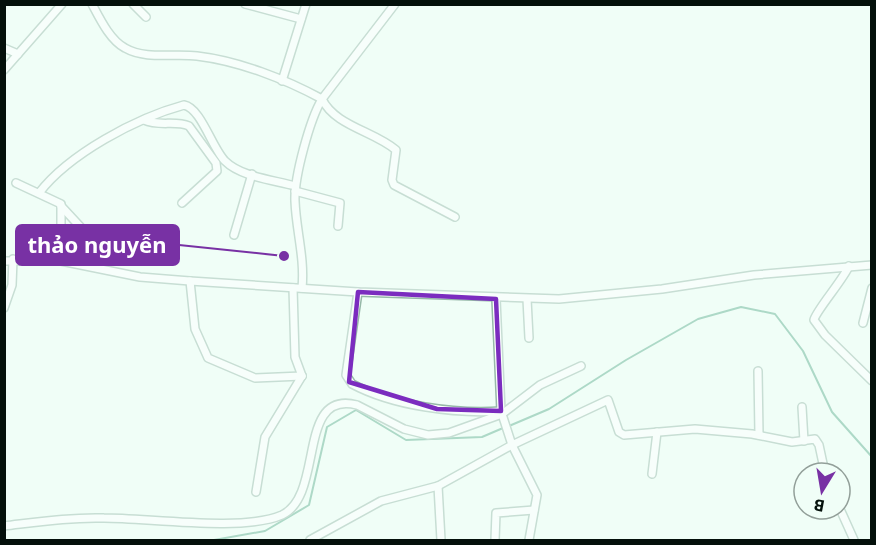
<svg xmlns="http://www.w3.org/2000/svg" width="876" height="545" font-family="'Noto Sans',sans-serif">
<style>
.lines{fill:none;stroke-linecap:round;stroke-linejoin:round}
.stream{stroke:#5bad8c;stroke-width:2}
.street-casing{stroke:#96b8a8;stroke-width:10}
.street{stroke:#fff;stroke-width:7}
.marked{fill:none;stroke:#7b2cbf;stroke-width:4.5;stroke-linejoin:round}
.leader{fill:none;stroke:#7831a4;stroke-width:2}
.callout-dot{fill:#7831a4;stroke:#f0fef7;stroke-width:2}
.callout{fill:#7831a4;stroke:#7831a4;stroke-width:2}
.callout-label{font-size:22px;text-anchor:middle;font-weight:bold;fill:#fff}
</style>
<rect width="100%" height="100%" fill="#f0fef7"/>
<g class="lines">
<g class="stream">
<polyline points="509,426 549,409 626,360 698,319 741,307 775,314 803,351 832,412 872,457"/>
<polyline points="214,540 265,531 309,505 327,427 356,410 406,440 482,437 503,428"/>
</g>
<defs>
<g id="street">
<path d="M92,4C100,19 110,40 125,48C146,60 174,53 197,56C239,61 285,79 322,99C335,126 374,131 396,150L392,180L394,185L455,217"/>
<polyline points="133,4 146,17"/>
<polyline points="245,4 301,19"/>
<polyline points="4,48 18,54"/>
<polyline points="4,70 62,4"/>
<polyline points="282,81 306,4"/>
<path d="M144,120C159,127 175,120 189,126L216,163L217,171L182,203"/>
<polyline points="16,183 61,204 61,261"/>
<polyline points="295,191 340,203 338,226"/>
<path d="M39,193C69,154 136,118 184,105C201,108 212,148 225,161C241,177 274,180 295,186"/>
<polyline points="61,206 100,248"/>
<polyline points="234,235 252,174"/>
<polyline points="4,261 61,261 140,277 190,281 358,292 559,299 662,289 754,275 872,265"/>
<path d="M849,266C843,280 815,312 814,320L825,335L872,381"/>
<polyline points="190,281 195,329 208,358 255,378 302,376"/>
<polyline points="293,288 295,357 302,376"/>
<path d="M302,288C305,258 296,230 295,201C294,177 310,119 322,99L395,4"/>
<path d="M358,292L346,375L352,384C393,406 455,414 501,411"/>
<polyline points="496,299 501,411 512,445 537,495 529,540"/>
<polyline points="527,299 529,338"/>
<polyline points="4,308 12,285 13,259"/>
<polyline points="863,323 872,288"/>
<polyline points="758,371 759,435"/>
<polyline points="802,407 804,441"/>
<polyline points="652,474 657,432"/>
<polyline points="438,486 441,540"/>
<polyline points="256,492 265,437 302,376"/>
<polyline points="840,509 854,540"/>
<path d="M4,526C38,522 71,517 104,518C149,518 243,532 282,515C325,495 296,389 357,405L404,429L428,435L449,433L502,414L540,385L581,366"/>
<polyline points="310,540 381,501 438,486 512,445 608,400 619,432 624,435 695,429 752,434 792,442 815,439 819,445 825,473"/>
<polyline points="495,540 496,513 534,510"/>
</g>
</defs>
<use href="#street" class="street-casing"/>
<use href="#street" class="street"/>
</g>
<path d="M0 0H876V545H0ZM358,292L496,299L501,411L437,409L349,382Z" fill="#f0fef7" fill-opacity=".55" fill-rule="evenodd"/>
<path class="marked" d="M358,292L496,299L501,411L437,409L349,382Z"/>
<path class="leader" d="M284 256L179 245"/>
<circle class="callout-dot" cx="284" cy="256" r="6"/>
<rect class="callout" x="16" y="225" width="163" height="40" rx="6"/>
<g class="callout-label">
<text x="97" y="253">thảo nguyễn</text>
</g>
<rect width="876" height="545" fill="none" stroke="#04100b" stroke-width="12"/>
<g transform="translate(822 491) rotate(191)"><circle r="28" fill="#f0fef7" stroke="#929f99" stroke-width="1.5"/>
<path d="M0-4.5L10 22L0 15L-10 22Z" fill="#7831a4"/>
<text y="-9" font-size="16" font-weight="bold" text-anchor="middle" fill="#04100b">B</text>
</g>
</svg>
